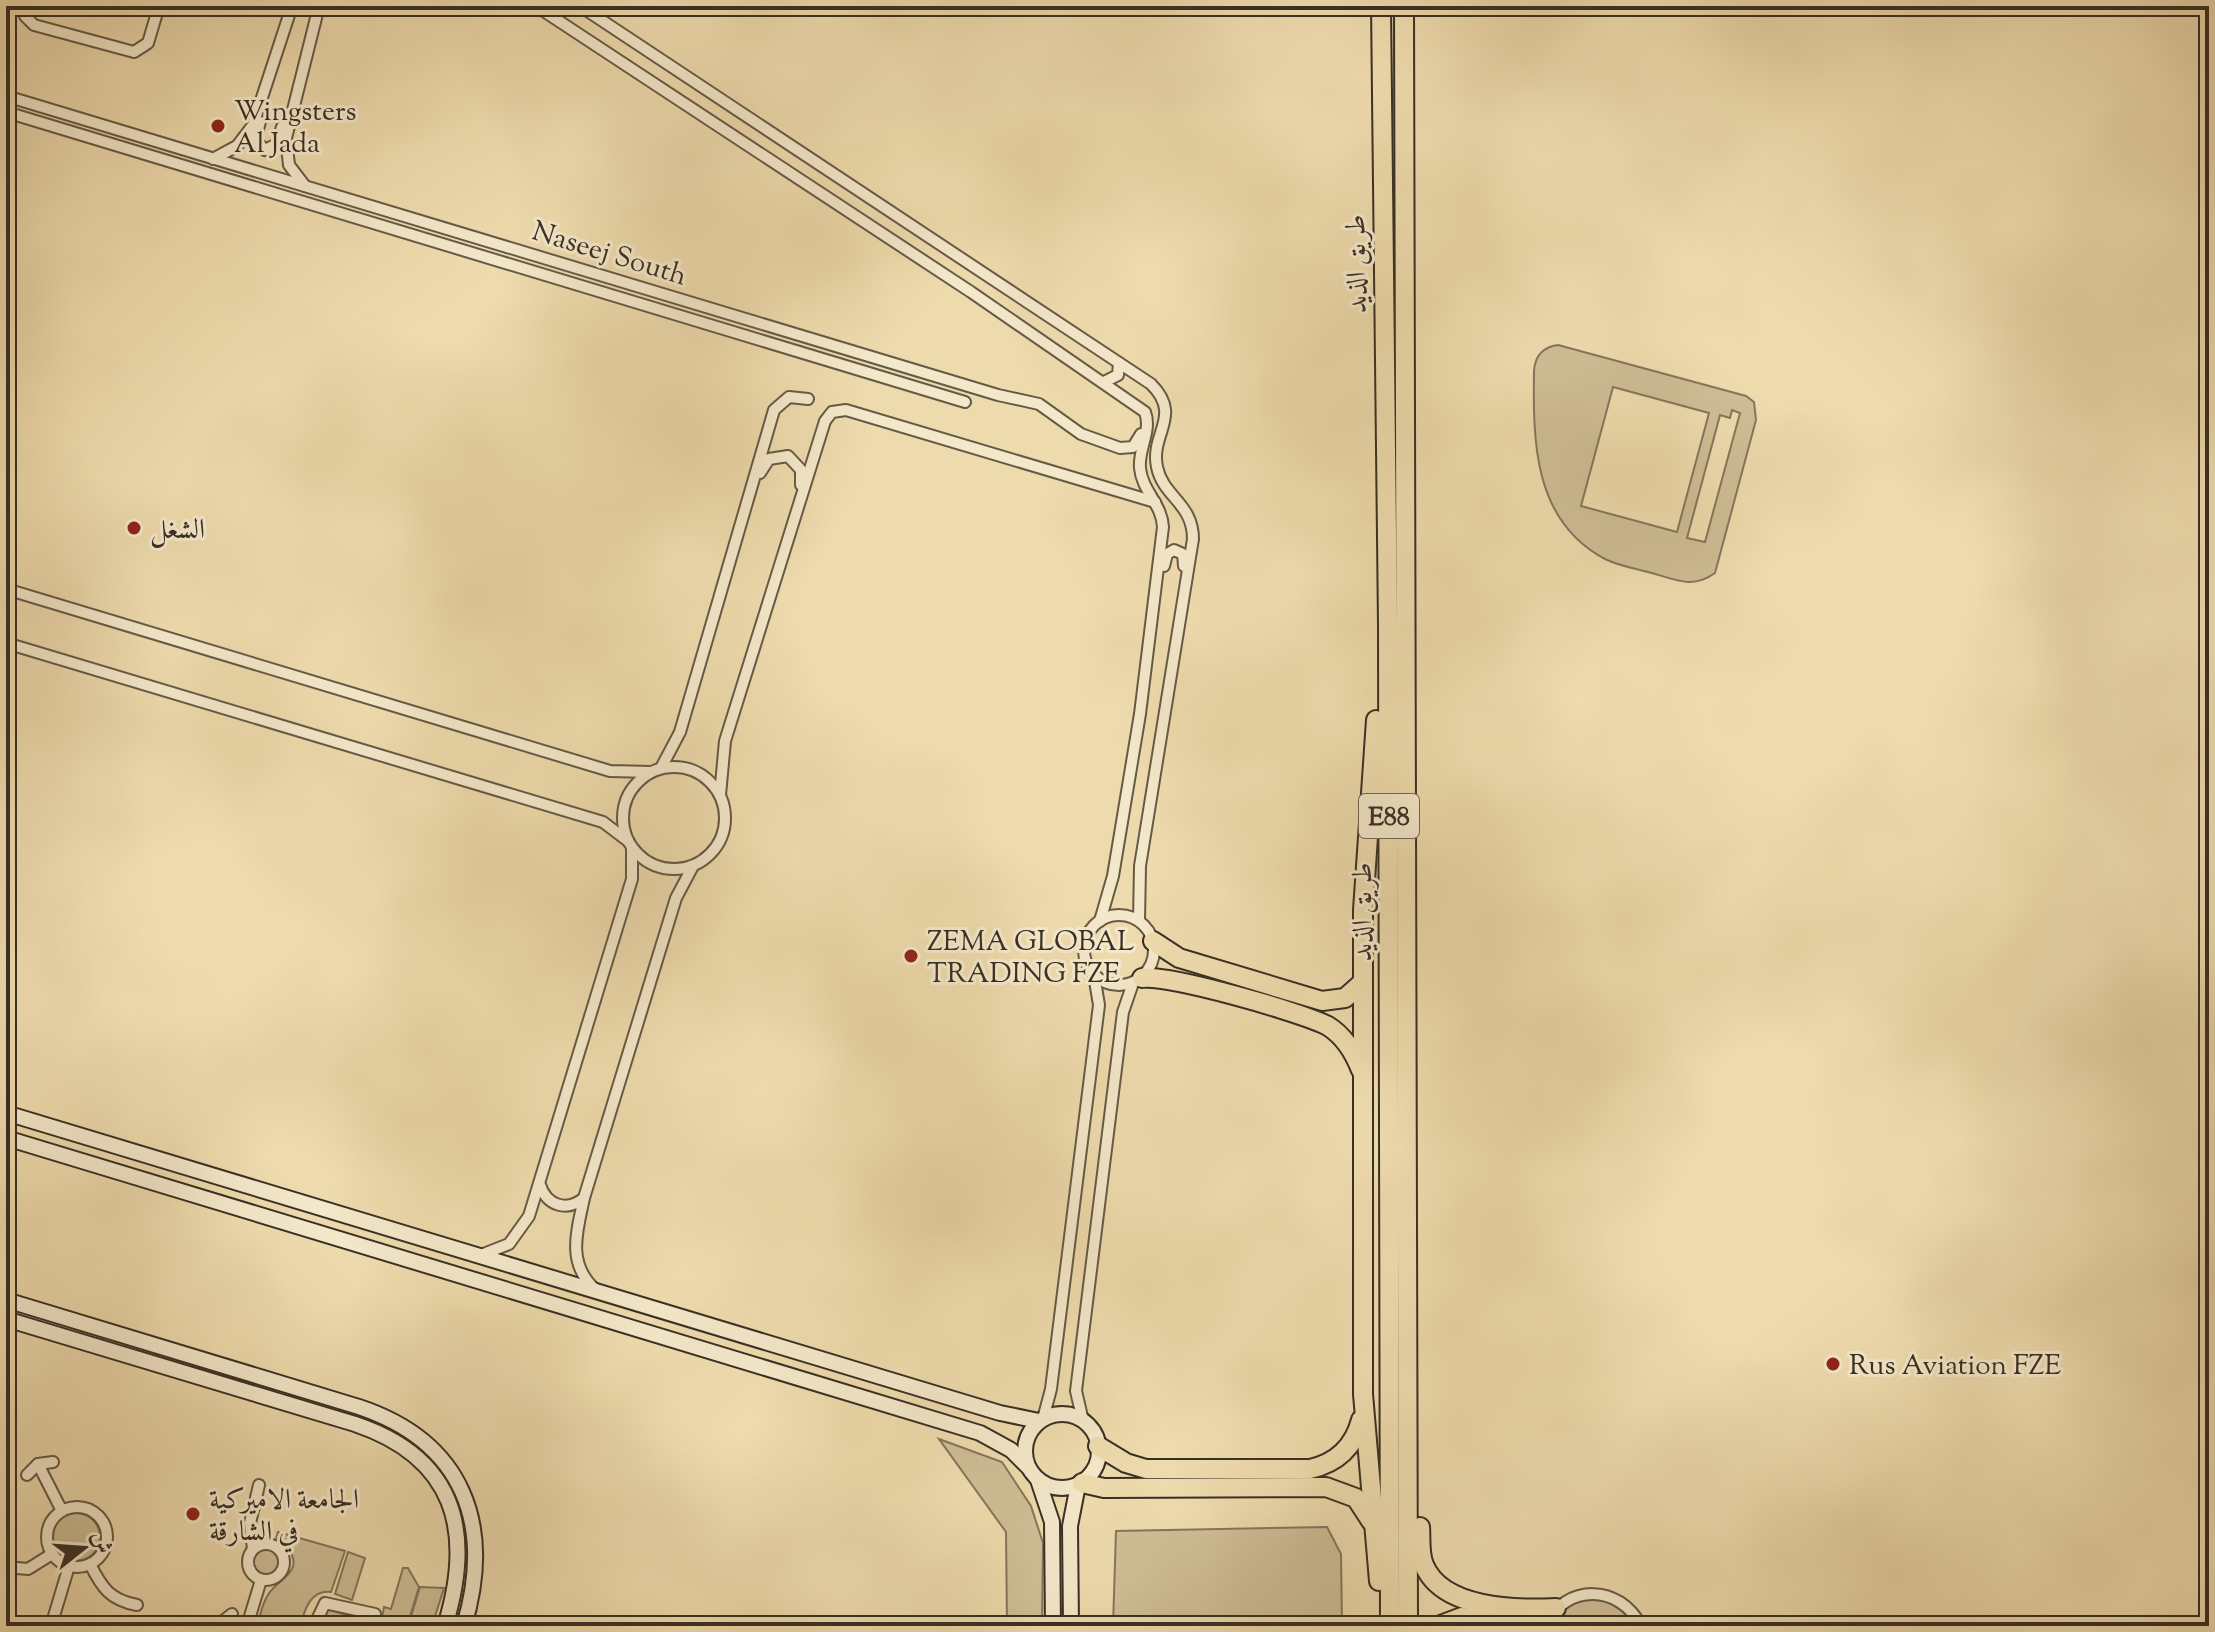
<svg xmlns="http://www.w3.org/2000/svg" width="2215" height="1632" font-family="'Sorts Mill Goudy',Amiri,serif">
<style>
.green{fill:#cfbe96;stroke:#84765d;stroke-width:2;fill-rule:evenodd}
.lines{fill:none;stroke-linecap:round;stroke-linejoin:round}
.street-casing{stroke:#665a46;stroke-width:14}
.secondary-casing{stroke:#382f24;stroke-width:18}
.highway-casing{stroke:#382f24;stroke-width:22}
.street{stroke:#f4e8ca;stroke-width:10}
.secondary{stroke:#f4e8ca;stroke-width:14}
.highway{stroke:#eedbad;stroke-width:18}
.poi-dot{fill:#8f2418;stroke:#f4e8ca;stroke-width:3}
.labels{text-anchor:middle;stroke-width:6;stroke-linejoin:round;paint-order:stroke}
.shield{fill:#f4e8ca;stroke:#706656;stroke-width:2}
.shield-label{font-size:26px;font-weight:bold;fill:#382f24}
.poi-label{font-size:28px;fill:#382f24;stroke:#f4e8ca;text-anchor:start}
.street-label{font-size:28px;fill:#382f24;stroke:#f4e8ca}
</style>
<rect width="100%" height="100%" fill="#eedbad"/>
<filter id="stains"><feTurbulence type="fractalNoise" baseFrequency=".0025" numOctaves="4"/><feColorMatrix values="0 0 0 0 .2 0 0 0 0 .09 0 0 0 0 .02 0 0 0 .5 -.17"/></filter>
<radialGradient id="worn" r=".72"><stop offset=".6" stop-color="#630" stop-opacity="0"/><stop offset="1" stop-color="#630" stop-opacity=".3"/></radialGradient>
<g class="green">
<path d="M1558,345L1746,396L1754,402L1756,420L1715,573C1693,589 1676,580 1652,573C1637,569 1619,566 1605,559C1533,521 1533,441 1534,371C1535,355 1543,347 1558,345ZM1613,387L1709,413L1677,532L1581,506ZM1732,410L1740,413L1705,542L1687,538L1720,415L1730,418Z"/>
<polygon points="939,1439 1002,1462 1031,1506 1043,1543 1042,1626 1007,1626 1006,1532"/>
<circle cx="76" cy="1537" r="24"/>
<polygon points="1327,1527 1341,1554 1342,1626 1113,1626 1116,1531"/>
<path d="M278,1532L345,1551L331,1592C310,1590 305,1609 300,1626H257C260,1616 262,1604 268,1595C278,1577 309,1573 284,1542L276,1539Z"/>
<circle cx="266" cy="1562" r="14"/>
<polygon points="348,1552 365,1558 352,1600 335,1594"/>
<polygon points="403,1568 408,1568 419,1587 407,1626 381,1623 384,1607 391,1609"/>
<polygon points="420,1587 444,1588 432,1626 408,1626"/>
<path d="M1609,1596L1640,1626H1552C1563,1599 1583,1598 1609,1596Z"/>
<polygon points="326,1609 350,1616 347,1626 321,1626"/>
</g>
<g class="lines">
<defs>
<g id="street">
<polyline points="24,6 25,16 34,25 134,52 148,43 159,6"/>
<polyline points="511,6 512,10"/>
<path d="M536,6L971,292L1145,412C1152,431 1138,449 1140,468C1142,491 1162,504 1163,527L1140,714L1113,876L1100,921"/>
<path d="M580,6L1151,384C1183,416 1150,433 1157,467C1163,497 1193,503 1193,539L1140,866L1139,921"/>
<polyline points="6,96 998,395 1039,404 1081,434 1120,448 1133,447 1141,434"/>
<polyline points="6,112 965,402"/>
<polyline points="260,122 255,140 265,150 277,144 282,127"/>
<polyline points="213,159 237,146 253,125 292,6"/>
<polyline points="305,186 289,165 286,138 319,6"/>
<polyline points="1104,382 1118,375 1119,363"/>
<polyline points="760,473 769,459 788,456 801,470 801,485"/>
<polyline points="1164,566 1167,554 1174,550 1183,554 1184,566"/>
<polyline points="6,589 610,771 651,772"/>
<polyline points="6,643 603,822 628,841"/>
<circle cx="674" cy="818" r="51"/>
<polyline points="661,768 680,732 774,410 789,397 808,399"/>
<polyline points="720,795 725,741 825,421 832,412 846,410 1155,502"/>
<circle cx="1119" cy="950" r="35"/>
<path d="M540,1185C547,1206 567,1212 584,1198"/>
<polyline points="481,1255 509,1244 529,1216 632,879 632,848"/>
<path d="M596,1290C566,1264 577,1231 584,1198L676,898L693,866"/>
<polyline points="1043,1419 1051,1389 1099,1005 1094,975"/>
<polyline points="1083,1421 1076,1391 1123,1012 1133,983"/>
<polyline points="38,1464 62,1511"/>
<polyline points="27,1475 38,1464 53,1462"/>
<circle cx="77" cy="1537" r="30"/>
<circle cx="266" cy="1562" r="18"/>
<polyline points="253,1549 250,1523 259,1485"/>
<path d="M90,1564C102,1588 110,1600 137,1605"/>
<polyline points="6,1567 28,1569 52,1554"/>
<polyline points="51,1626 69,1566"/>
<polyline points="217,1626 232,1614"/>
<polyline points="247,1626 261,1580"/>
<polyline points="314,1626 325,1603 375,1614"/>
<path d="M1544,1626C1566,1583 1620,1584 1641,1626"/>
</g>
<g id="secondary">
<polyline points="6,1113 1000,1413 1039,1421"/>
<polyline points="6,1138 980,1433 1011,1450 1028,1467"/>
<path d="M6,1300L359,1407C464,1442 494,1525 464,1626"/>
<path d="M6,1319L355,1424C456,1458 474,1532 445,1626"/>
<circle cx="1062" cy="1451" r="37"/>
<polyline points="1038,1480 1052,1522 1053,1626"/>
<polyline points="1071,1626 1070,1526 1078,1485"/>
</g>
<g id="highway">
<polyline points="1381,6 1388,625 1390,1626"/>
<polyline points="1404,6 1408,1626"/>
<polyline points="1376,720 1363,910 1363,1394 1379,1581"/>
<polyline points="1153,941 1179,958 1322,1001 1345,998 1363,982"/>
<path d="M1142,978C1168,974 1304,1013 1328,1026C1344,1036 1354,1052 1361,1070"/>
<path d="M1098,1446L1126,1463L1146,1469H1310C1337,1463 1354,1447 1361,1420"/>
<polyline points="1082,1483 1104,1488 1326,1487 1356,1498 1371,1521"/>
<path d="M1420,1527C1421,1540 1419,1553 1424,1565C1442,1609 1516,1610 1556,1608"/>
<polyline points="1438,1626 1462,1617 1503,1626"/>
</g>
</defs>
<use href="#street" class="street-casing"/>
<use href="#secondary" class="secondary-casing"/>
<use href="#highway" class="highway-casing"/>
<use href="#street" class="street"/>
<use href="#secondary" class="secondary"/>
<use href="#highway" class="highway"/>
</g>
<g class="poi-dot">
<circle cx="218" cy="126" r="8"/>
<circle cx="134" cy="528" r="8"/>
<circle cx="911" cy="956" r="8"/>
<circle cx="1833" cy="1364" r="8"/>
<circle cx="193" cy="1514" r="8"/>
</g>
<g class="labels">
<rect class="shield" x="1359" y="794" width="60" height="44" rx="6"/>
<g class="shield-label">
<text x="1389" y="825">E88</text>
</g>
<g class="poi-label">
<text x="234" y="120">Wingsters<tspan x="234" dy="32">Al Jada</tspan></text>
<text x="150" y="538">الشغل</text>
<text x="927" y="950">ZEMA GLOBAL<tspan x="927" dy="32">TRADING FZE</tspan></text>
<text x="1849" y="1374">Rus Aviation FZE</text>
<text x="209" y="1508">الجامعة الاميركية<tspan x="209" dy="32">في الشارقة</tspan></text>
</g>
<g class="street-label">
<text transform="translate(610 252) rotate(17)" y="10">Naseej South</text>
<text transform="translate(1355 264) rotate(-91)" y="10">طريق الذيد</text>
<text transform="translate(1361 912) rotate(-90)" y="10">طريق الذيد</text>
</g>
</g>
<rect width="2215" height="1632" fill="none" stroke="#eedbad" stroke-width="32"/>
<rect x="8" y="8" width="2199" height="1616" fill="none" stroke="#382f24" stroke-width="4"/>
<rect x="16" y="16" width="2183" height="1600" fill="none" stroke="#382f24" stroke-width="2"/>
<g transform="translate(84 1548) rotate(73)" stroke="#f4e8ca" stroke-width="6" paint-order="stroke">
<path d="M0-6L14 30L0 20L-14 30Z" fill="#382f24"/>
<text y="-12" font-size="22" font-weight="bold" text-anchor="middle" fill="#382f24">ش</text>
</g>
<rect width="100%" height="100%" filter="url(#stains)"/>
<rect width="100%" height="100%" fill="url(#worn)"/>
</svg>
